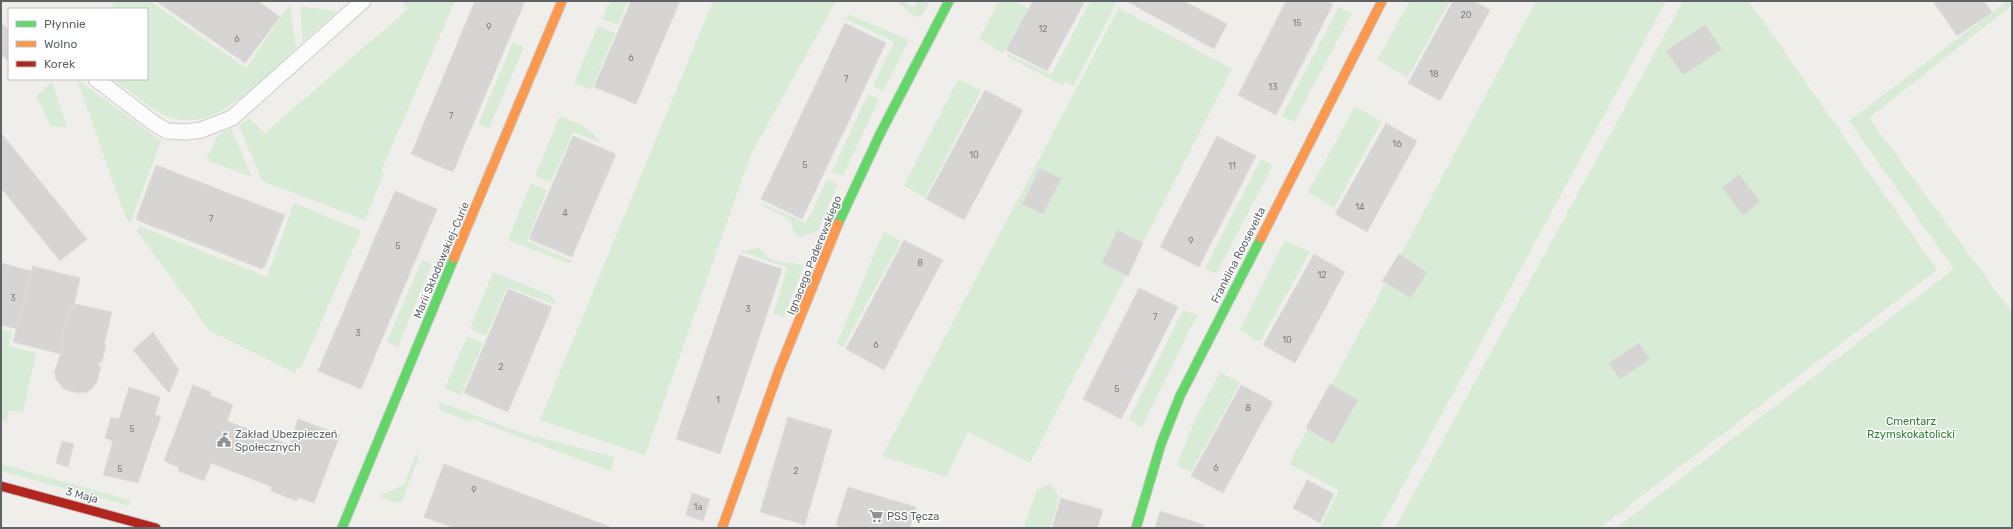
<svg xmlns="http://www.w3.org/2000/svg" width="2013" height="529" font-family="Rubik,sans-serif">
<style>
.green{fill:#d8ebd6}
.building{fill:#d6d5d3;stroke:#deddd9}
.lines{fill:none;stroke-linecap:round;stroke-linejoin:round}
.lane-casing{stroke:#cbcccc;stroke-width:17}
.fast-casing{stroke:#cacacb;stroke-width:11}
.slow-casing{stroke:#cacacb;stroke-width:11}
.jam-casing{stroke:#cacacb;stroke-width:11}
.lane{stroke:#fdfcfc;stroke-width:15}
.fast{stroke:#63d668;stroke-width:9}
.slow{stroke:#ff974d;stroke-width:9}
.jam{stroke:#b3261e;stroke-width:9}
.labels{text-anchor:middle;stroke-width:3;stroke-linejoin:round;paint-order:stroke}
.number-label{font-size:9px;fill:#7e8184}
.street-label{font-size:11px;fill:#5f6368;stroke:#fff}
.park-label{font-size:11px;fill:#348238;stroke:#fff}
.poi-label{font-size:11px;fill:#5f6368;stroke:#fff;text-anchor:start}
</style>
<rect width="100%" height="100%" fill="#efeeea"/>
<g class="green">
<path d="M115,1H150L246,68L290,4L296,49C265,77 213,137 166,116C151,109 128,89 113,79H147V9H110Z"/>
<polygon points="402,1 455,1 381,171 384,173 365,220 262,181 239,126 249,118 265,133 408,9"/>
<polygon points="610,1 628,1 618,25 602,19"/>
<polygon points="713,1 836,1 751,154 645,455 540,420"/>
<polygon points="897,1 902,1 914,8 918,1 930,1 920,18 912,14"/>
<polygon points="999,1 1015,1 1029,9 1003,53 979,39"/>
<polygon points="1090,1 1117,1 1074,86 1065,81 1063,86 1008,57 1008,54 1051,75"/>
<polygon points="1410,1 1450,1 1408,77 1377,60"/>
<polygon points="1536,1 1666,1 1380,528 1320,528 1339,490 1289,464"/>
<polygon points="1683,1 1749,1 1937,270 1600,528 1395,528"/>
<polygon points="2007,1 2012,1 2012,5 1869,118 2012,313 2012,528 1616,528 1954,269 1849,121"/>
<polygon points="300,6 337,11 303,42"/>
<polygon points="1339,7 1352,13 1294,122 1282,116"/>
<polygon points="1119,8 1232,69 1030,463 968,432 946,477 882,456"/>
<polygon points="848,14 909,40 883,91 873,86 894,42 846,19"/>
<polygon points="598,26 615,33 591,90 574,83"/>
<polygon points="513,42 524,47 489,128 478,124"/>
<polygon points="77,79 161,141 130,223 125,216"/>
<polygon points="958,79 981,91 925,197 904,186"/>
<polygon points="52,82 67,127 51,126 36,96"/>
<polygon points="868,94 879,99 843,176 832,172"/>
<polygon points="1355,107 1382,121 1334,208 1308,192"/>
<path d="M560,116C577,123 591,128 601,143L573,132L551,182L535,176Z"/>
<polygon points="231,128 252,177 206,160 218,135"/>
<polygon points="1261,159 1273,165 1216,274 1205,268"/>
<polygon points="827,180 838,184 817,232 801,236 795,235 790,219 761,205 762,203 806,223"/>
<polygon points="531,183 547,190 527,241 573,261 568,263 508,240"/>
<polygon points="294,203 361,231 301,368 298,367 295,373 210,331 137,231 139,226 267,277"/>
<polygon points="884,231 901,241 843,347 837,344"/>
<polygon points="1285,240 1310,252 1260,342 1240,330"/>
<path d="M760,248C769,266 787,261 804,265L784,317L773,314L787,268L741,251Z"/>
<polygon points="422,260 432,264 398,347 387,341"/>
<polygon points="493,272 550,295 554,299 556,305 507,287 486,336 470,329"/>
<polygon points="1183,310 1197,315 1142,427 1129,420"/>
<polygon points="1,329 12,331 9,346 36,353 23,412 9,410 7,422 1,420"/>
<polygon points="467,336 483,343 461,395 445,388"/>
<polygon points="1220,372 1240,383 1191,472 1177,465 1196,418"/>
<polygon points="440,402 519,432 615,457 610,471 472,419 468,421 438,409"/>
<polygon points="417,452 418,458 402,501 397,503 379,496 404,485"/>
<polygon points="1,464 130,500 129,506 1,471"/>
<polygon points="1051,484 1059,497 1050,528 1023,528 1037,490"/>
</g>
<g class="building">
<polygon points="156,1 258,1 280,17 245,63"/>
<polygon points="475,1 525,1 453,172 411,154"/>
<polygon points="631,1 680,1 636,104 594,87"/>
<polygon points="1033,1 1085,1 1047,71 1006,50"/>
<polygon points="1126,1 1184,1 1227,24 1214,49"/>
<polygon points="1286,1 1327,1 1333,4 1276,115 1238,95"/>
<polygon points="1453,1 1474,1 1490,10 1440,101 1408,83"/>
<polygon points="1933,1 1984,1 1992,12 1957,36"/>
<polygon points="1,23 9,30 9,61 1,55"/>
<polygon points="845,23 886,43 802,219 761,199"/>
<polygon points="1705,25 1722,49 1683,75 1666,51"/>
<polygon points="985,90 1023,110 964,220 926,199"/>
<polygon points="1386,123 1417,141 1367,232 1335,214"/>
<polygon points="1,133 87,239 60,261 1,188"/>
<polygon points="573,136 616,154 572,257 529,239"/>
<polygon points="1217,136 1256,156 1199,267 1160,247"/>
<polygon points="156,165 285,215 265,266 264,266 262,269 137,220 137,216"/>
<polygon points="1040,168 1061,179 1043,214 1022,204"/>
<polygon points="1739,174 1760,202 1743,215 1722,188"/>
<polygon points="395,191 437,209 361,389 318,371"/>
<polygon points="1117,230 1143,243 1128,276 1102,263"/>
<polygon points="904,240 943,260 884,370 846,349"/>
<polygon points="1314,254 1345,272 1295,363 1263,345"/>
<polygon points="1399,254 1427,272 1411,298 1382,281"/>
<polygon points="739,255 782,269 720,454 676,439"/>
<polygon points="1,263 32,271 17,329 1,325"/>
<polygon points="32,266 80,278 73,310 69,309 60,346 63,347 61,354 13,342 32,271"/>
<polygon points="1139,288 1178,307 1121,419 1083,399"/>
<polygon points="508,289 552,307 508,412 464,393"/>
<polygon points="75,304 112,312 104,344 106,345 102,362 99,362 98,366 101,366 96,384 94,384 93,388 87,392 79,393 69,391 63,388 55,378 56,374 54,373 63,347 60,346 69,309 73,310"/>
<polygon points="153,332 179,370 169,393 133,350"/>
<polygon points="1639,343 1650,359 1620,379 1609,363"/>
<polygon points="1330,384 1358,400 1333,444 1306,428"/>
<polygon points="193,385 211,392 210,395 233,405 227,421 290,445 298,419 340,435 314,503 298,497 297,501 271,491 272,487 211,463 204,481 178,471 179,467 164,461"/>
<polygon points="1241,385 1273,402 1223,493 1191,476"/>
<polygon points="129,387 160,397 155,415 161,416 138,483 103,475 113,441 105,438 111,417 119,419"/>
<polygon points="788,417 832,430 805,525 760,512"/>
<polygon points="62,441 74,444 68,467 56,463"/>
<polygon points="444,464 613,528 454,528 424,517"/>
<polygon points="1307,480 1334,494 1320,523 1293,508"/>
<polygon points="848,487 916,507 910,528 846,528 836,525"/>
<polygon points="692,493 710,499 703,521 686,515"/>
<polygon points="1061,498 1103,510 1097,528 1052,528"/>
<polygon points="1160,511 1204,525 1203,528 1155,528"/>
</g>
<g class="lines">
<defs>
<polyline id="lane" points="96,79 155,124 167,131 186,132 201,130 232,118 363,1"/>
<g id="fast">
<polyline points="838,224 880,134 949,1"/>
<polyline points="342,528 454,258"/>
<polyline points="1136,528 1161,444 1180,396 1261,238"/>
</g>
<g id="slow">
<polyline points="1261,238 1382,1"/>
<polyline points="454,258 562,1"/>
<polyline points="722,528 779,370 838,224"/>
</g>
<polyline id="jam" points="1,486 156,528"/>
</defs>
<use href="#lane" class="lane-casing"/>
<use href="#fast" class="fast-casing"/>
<use href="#slow" class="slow-casing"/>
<use href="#jam" class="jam-casing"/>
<use href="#lane" class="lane"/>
<use href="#fast" class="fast"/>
<use href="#slow" class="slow"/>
<use href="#jam" class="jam"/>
</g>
<defs>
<symbol id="civic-bare" viewBox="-9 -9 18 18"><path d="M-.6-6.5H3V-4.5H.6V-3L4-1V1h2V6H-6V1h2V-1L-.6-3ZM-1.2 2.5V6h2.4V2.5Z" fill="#919496" stroke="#fff" stroke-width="2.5" paint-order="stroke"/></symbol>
<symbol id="supermarket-bare" viewBox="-9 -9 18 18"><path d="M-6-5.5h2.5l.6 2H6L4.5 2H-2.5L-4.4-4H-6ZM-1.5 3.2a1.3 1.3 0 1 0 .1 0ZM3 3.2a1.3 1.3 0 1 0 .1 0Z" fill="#919496" stroke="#fff" stroke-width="2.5" paint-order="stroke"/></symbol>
</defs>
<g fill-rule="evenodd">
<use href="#civic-bare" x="214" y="430" width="20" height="20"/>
<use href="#supermarket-bare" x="866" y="506" width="20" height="20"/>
</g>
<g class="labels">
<g class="number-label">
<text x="1466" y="18">20</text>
<text x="1297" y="26">15</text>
<text x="489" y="30">9</text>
<text x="1043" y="32">12</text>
<text x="237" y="42">6</text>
<text x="631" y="61">6</text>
<text x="1434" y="77">18</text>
<text x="846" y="82">7</text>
<text x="1273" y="90">13</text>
<text x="451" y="119">7</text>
<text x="1397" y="147">16</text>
<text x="974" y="158">10</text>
<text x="805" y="168">5</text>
<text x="1232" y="169">11</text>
<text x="1360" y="210">14</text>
<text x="565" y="216">4</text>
<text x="211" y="222">7</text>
<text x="1191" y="244">9</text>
<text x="398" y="249">5</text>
<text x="920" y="266">8</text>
<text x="1322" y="278">12</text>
<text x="13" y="301">3</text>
<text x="748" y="312">3</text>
<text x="1155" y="320">7</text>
<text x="358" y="336">3</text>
<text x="1287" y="343">10</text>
<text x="876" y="348">6</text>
<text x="501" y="370">2</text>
<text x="1117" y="392">5</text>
<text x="718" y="403">1</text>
<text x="1248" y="411">8</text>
<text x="132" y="432">5</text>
<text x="1216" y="471">6</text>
<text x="120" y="472">5</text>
<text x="796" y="474">2</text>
<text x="474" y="493">9</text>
<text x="698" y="510">1a</text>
</g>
<g class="street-label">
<text transform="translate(814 255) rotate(-68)" y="4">Ignacego Paderewskiego</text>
<text transform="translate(1238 255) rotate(-63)" y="4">Franklina Roosevelta</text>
<text transform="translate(441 260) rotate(-67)" y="4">Marii Skłodowskiej-Curie</text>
<text transform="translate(82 495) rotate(15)" y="4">3 Maja</text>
</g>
<g class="park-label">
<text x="1911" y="425">Cmentarz<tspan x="1911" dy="13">Rzymskokatolicki</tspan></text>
</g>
<g class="poi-label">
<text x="235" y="438">Zakład Ubezpieczeń<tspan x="235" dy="13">Społecznych</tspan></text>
<text x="887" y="520">PSS Tęcza</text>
</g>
</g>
<rect width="2013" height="529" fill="none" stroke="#5f6368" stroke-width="4"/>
<rect x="8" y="8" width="140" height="72" fill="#ffffff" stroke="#bfc1c3"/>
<rect x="16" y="21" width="20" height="6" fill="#63d668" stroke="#bfc1c3"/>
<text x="44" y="28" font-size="12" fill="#5f6368">Płynnie</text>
<rect x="16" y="41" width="20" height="6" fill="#ff974d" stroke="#bfc1c3"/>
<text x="44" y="48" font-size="12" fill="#5f6368">Wolno</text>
<rect x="16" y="61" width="20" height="6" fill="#b3261e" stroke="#bfc1c3"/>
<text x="44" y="68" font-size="12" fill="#5f6368">Korek</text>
</svg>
